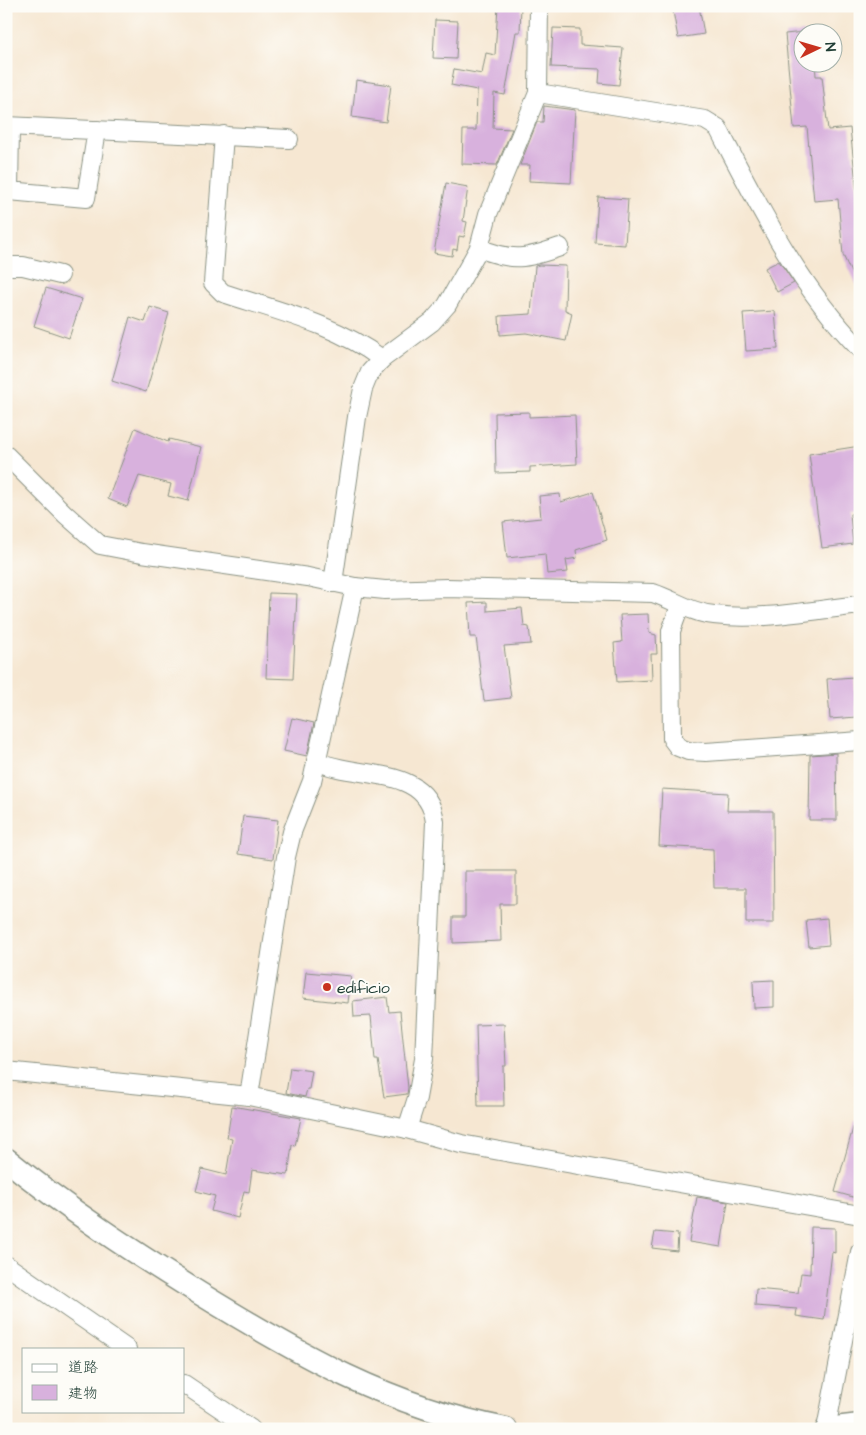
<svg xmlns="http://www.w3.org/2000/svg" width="866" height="1435" font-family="'Architects Daughter','Klee One',sans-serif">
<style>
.building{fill:#d8b1dd}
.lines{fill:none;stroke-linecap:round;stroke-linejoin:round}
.minor-casing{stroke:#8a9283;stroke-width:20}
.tertiary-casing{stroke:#8a9283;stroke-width:25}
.minor{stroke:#fff;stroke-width:18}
.tertiary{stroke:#fff;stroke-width:22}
.poi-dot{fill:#c8321e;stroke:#fdfcf7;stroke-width:2}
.labels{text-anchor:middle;stroke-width:4;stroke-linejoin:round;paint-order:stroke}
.poi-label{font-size:16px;fill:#1f3d34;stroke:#fdfcf7;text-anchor:start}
</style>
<rect width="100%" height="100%" fill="#fdfcf7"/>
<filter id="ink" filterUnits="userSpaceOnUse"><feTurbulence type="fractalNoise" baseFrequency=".02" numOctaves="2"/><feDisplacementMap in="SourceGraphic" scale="10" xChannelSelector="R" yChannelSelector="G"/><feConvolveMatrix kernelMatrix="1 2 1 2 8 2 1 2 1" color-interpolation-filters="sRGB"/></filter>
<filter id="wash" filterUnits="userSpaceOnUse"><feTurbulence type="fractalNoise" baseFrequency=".0096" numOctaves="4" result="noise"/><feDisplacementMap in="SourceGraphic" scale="20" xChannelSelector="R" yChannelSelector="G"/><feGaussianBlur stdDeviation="1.12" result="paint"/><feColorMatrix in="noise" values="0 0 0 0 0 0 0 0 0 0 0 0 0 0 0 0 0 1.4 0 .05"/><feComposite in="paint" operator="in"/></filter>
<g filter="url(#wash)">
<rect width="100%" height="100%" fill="#f6e7d2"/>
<g id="blocks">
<g class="building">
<polygon points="498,6 521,6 520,32 516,32 505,95 494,93 493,128 512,129 497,165 462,164 463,130 476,130 477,90 451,85 454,69 482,74 486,53 495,55"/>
<polygon points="672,6 699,6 704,34 678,38"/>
<polygon points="435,20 458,21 456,59 433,58"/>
<polygon points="553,28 580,29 580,45 623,48 619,85 599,83 600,69 551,67"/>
<polygon points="804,32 804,62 815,62 816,76 822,76 828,130 850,128 860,220 860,292 843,255 838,199 814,201 807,127 794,128 785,34"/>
<polygon points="356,80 391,85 386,122 352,117"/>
<polygon points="544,106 575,110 571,183 529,181 530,165 520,165 537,122 543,122"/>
<polygon points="446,183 468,187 463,221 467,222 464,237 459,236 457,250 453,249 452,256 434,253"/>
<polygon points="598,197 628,199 625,245 595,243"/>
<polygon points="779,261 794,283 777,292 765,268"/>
<polygon points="539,265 566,266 565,310 572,313 566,341 526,333 500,335 499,316 531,314 535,266"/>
<polygon points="46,288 82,299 69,338 34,326"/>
<polygon points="150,307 169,313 146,392 112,381 130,317 145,322"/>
<polygon points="775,311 778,349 746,351 743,313"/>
<polygon points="529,412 529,417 575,415 577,464 530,467 530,472 496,473 495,413"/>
<polygon points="135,428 168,442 169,439 201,447 188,501 168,496 171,484 139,476 127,507 108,499"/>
<polygon points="860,446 860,513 850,514 853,544 822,548 809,454"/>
<polygon points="593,492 607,540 576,550 577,558 566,560 568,572 547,574 545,554 507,558 503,522 541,518 539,496 560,494 561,502"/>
<polygon points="269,593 297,594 293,679 266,678"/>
<polygon points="487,602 487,611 522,608 524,626 529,627 531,644 504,646 511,698 484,701 476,637 470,637 468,603"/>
<polygon points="648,614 649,633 656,635 657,654 651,654 652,680 617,682 614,643 622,642 620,615"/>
<polygon points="854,677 857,717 830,719 827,679"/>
<polygon points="292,718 314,723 307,756 284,751"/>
<polygon points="836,753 837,820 809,820 810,755"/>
<polygon points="662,789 728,793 727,811 773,811 774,923 746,923 746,888 714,888 713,849 659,846"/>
<polygon points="243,816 278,820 273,859 238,854"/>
<polygon points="465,871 516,871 516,904 500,904 501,941 453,943 453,917 465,917"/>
<polygon points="827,918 829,945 809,947 806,920"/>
<polygon points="306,972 351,976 348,1003 303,998"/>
<polygon points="774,980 774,1007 754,1008 753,981"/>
<polygon points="387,997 389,1012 400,1011 408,1088 407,1094 384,1097 378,1060 375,1060 371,1016 354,1017 353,1001"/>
<polygon points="504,1024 506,1066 503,1066 504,1106 478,1106 476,1025"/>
<polygon points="290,1068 312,1071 309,1089 307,1089 305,1097 286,1093"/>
<polygon points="232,1106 301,1118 295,1146 292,1145 288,1175 252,1170 249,1192 244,1191 238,1218 211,1211 215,1196 196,1191 202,1169 226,1175 232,1139 227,1138"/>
<polygon points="855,1121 860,1121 860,1199 835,1192"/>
<polygon points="697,1197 728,1202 721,1247 689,1242"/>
<polygon points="811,1227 835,1228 835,1253 832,1252 824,1320 796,1316 797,1309 755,1306 756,1289 798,1293 801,1273 810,1274"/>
<polygon points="655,1232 678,1234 677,1251 652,1248"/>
</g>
</g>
</g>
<g filter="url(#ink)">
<use href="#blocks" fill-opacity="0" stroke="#8a9283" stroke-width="1"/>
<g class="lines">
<defs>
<g id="minor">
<path d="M538,93L705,120L718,128C758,205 798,286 860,349"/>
<polyline points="6,126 289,139"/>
<polyline points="10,126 9,191 86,198 97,130"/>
<path d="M224,135L213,283L223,293C278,311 335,324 382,359"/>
<path d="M479,248C513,262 526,259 560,247"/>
<polyline points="6,266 23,266 60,275"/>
<path d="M6,455L65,514L100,545L142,553L308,577L355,587L385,590L447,588L653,593C674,600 692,613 714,615C761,621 813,610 860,605"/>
<polyline points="333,583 357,417 363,389 370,372 382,359 432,322 447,305 479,248 488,214 538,93 539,6"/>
<polyline points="680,606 671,631 672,739 678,747 688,751 706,752 860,741"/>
<path d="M316,761C357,780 428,764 435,822L424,1059L417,1098L407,1129"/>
<polyline points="6,1071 249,1096 407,1129 461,1144 860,1215"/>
<polyline points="249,1096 286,857 292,832 312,781 355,587"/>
<polyline points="6,1265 127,1349"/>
<polyline points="184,1384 251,1429"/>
<polyline points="826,1429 860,1252"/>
</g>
<g id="tertiary">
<path d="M6,1159C67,1209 133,1252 199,1293C300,1355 388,1406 506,1429"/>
<polyline points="827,1429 860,1425"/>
</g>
</defs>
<use href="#minor" class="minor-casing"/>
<use href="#tertiary" class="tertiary-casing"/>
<use href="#minor" class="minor"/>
<use href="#tertiary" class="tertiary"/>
</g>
</g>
<circle class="poi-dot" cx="327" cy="987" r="5"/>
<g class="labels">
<g class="poi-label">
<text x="337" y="993">edificio</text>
</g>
</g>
<rect width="866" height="1435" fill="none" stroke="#fdfcf7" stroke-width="25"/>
<rect x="22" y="1348" width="162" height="65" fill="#fdfcf7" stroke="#a4b0a9"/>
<rect x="32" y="1364" width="25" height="8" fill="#ffffff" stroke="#a4b0a9"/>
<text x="68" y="1372" font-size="15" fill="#1f3d34">道路</text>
<rect x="32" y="1385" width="25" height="15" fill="#d8b1dd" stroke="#a4b0a9"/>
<text x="68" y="1398" font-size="15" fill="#1f3d34">建物</text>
<g transform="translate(818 48) rotate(85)"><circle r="24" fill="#fdfcf7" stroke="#a4b0a9"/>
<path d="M0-4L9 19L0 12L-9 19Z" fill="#c8321e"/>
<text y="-8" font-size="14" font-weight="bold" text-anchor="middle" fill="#1f3d34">N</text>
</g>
</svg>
